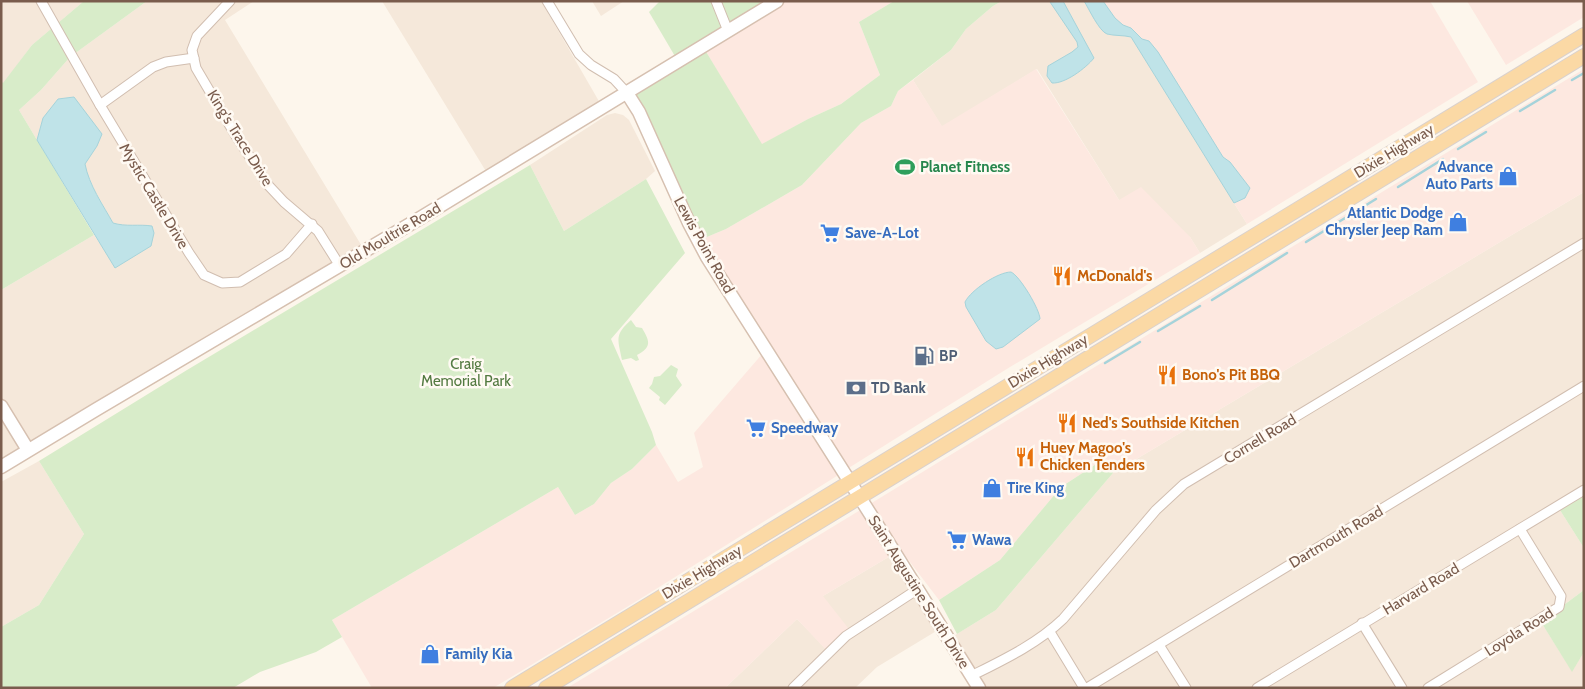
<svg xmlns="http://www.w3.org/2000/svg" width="1585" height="689" font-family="Cabin,sans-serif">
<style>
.residential{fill:#f5e8da}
.commercial{fill:#fde8e0}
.green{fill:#d8ecc9}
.water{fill:#bfe3e8;stroke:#a5d3da}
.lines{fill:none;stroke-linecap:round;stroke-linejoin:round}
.stream{stroke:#a5d3da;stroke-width:2.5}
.street-casing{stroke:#d1beb0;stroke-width:11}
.secondary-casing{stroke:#d6c0b0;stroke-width:15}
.primary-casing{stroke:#dad1cd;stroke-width:16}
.street{stroke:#fff;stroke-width:9}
.secondary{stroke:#fff;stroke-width:12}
.primary{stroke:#fbd9a5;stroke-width:14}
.labels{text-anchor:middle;stroke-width:5;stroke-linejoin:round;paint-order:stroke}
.street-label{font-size:15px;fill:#7a5c4d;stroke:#fffaf3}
.leisure-label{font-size:15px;font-weight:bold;fill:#27864d;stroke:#fffaf3;text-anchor:start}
.shop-label{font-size:15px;font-weight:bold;fill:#366cbe;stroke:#fffaf3;text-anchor:start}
.food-label{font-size:15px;font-weight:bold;fill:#c56008;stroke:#fffaf3;text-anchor:start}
.service-label{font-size:15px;font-weight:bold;fill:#4e5e75;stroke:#fffaf3;text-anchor:start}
.park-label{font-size:15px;fill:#537a41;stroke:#fffaf3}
</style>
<rect width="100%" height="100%" fill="#fdf6ec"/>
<g class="residential">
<polygon points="1,1 84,1 32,45 3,84 1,81"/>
<polygon points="147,1 254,1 225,20 363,248 30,445 1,398 1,290 94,235 116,267 141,225 123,226 113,223 94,189 86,171 85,164 97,146 74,97 58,99 43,118 37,140 19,110 41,90 70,57"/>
<polygon points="382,1 541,1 600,103 487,173"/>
<polygon points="592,1 624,1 601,16"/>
<polygon points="1002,1 1084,1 1097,23 1109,35 1124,35 1131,37 1247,224 1200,253 1190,237 1119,200 1037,69 942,127 913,80 951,50 966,29 993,6"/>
<polygon points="615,113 623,115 629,120 655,171 646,179 564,231 530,165 607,115"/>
<polygon points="1584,192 1584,491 1558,507 1584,548 1584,590 1541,622 1572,671 1584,652 1584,688 984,688 952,637 996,610 1113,473"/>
<polygon points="1,414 23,449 1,463"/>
<polygon points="39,461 84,534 39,605 1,627 1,482"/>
<polygon points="892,555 938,630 877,667 855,688 725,688 797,619 829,652 823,596"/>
</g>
<g class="commercial">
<polygon points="784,1 894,1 859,22 880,75 841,104 808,119 761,145 705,50"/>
<polygon points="1103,1 1430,1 1478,82 1247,224 1234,203 1245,198 1230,162 1223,157 1149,41 1142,39 1131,28 1123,25 1115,18"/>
<polygon points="1467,1 1584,1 1584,17 1506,65"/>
<polygon points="1036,69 1119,200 1141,187 1190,237 1200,253 1010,367 847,469 702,239 726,229 802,185 861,123 891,106 898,91 913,80 942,126"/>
<polygon points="1584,69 1584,192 1113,473 1104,459 1061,487 1000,560 939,600 887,532 870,504"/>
<polygon points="763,353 840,474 640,599 493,688 372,688 332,620 558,487 575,515 594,504 611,483 632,469 656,445 678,482 703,467 694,433"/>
<polygon points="862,509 892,555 823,596 852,633 829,653 797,619 725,688 567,688"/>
</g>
<g class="green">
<polygon points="84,1 147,1 70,57 41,90 19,110 94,235 1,290 1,81 3,83 32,45"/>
<polygon points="660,1 770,1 676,58 649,12"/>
<polygon points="894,1 1002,1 993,6 966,29 951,50 898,91 891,106 861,123 802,185 726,229 702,239 633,94 705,50 762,144 808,119 841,104 880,75 859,22"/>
<polygon points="530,165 564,231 646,179 685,253 611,339 652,432 656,445 632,469 611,483 594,504 575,515 558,487 332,620 342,637 316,652 260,672 233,688 1,688 1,627 39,605 84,534 39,461 187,370"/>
<path d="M631,320L636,327L642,328C649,340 653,347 637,355L639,360L636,361L631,358L622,360C618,339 614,335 631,320Z"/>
<polygon points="671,365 678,369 676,376 682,385 665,405 659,400 660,397 649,388 652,384 654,377 660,376"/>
<polygon points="1104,459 1113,473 996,610 957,634 939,600 1000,560 1061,487"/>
<polygon points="1584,491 1584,548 1558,507"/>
<polygon points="1584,590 1584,652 1572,672 1541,622"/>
</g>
<g class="water">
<path d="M1063,1L1094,58C1086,68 1065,84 1052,83L1047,76L1048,66L1072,52L1078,47L1077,42L1050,2Z"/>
<path d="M1084,1H1103L1115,18L1123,25L1131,28L1142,39L1149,41L1158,52L1223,157L1230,162L1250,188L1245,198L1234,203L1131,37C1123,35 1115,36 1107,34C1099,31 1089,9 1084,1Z"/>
<path d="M74,97L102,134L97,146L85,164C89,185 103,205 113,223C126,227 139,224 152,226L154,233L151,246L115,268L37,140L43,118L58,99Z"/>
<path d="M1011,272C1020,276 1040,310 1040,319L1003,347L996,349L986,341L966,307L965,302C971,290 998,272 1011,272Z"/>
</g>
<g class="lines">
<g class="stream">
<polyline points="1572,80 1584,73"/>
<polyline points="1520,111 1555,90"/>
<polyline points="1458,149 1486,132"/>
<polyline points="1398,187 1443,159"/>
<polyline points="1306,242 1376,199"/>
<polyline points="1212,300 1287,253"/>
<polyline points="1158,331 1200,306"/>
<polyline points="1105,363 1140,342"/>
</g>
<defs>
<g id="street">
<polyline points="41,1 100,105 189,253 204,275 222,283 240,282 286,254 312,224"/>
<polyline points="230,1 197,36 192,50 196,68 236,136 269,186 284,202 318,231 340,266"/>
<polyline points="547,1 579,54 591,65 614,79 627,93"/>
<polyline points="716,1 728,31"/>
<polyline points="100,105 153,67 166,62 194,58"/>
<polyline points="1362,623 1402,688"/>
<polyline points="1050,632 1084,688"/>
<polyline points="1159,645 1186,688"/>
<path d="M971,676C1003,660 1037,644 1063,619L1156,510L1184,484L1584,243"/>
<polyline points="793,688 846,636 918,589"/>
<polyline points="1087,688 1584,386"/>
<polyline points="1257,688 1584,490"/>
<polyline points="1428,688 1559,607 1561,596 1520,529"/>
</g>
<g id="secondary">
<polyline points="627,93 639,112 689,223 707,257 883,534 979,688"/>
<polyline points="1,406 28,450"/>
<polyline points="1,467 97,409 417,220 777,1"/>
</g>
<g id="primary">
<polyline points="512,688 1584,35"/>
<polyline points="546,688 1584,56"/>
</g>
</defs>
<use href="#street" class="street-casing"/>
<use href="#secondary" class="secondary-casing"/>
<use href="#primary" class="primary-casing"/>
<use href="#street" class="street"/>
<use href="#secondary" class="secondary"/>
<use href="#primary" class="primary"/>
</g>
<defs>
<symbol id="stadium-bare" viewBox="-9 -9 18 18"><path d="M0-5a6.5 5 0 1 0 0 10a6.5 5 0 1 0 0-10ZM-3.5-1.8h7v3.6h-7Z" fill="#2e9e5b" stroke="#fffaf3" stroke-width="2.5" paint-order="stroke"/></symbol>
<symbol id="shop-bare" viewBox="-9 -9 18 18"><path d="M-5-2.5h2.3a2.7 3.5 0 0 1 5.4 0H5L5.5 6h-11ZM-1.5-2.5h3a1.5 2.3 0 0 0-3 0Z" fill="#3f7fe0" stroke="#fffaf3" stroke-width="2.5" paint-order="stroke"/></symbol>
<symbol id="supermarket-bare" viewBox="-9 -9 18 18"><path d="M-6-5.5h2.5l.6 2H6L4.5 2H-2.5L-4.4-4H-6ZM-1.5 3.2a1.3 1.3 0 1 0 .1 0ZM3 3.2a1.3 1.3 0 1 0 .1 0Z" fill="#3f7fe0" stroke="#fffaf3" stroke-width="2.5" paint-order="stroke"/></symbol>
<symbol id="restaurant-bare" viewBox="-9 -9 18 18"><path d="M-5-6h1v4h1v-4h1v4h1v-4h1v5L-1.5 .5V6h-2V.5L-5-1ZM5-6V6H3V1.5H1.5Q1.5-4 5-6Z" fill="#e8710a" stroke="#fffaf3" stroke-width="2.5" paint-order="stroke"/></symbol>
<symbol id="fuel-bare" viewBox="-9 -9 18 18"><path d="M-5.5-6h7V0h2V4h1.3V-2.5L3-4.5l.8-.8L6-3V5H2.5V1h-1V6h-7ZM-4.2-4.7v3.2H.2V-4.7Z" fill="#5c6f8a" stroke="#fffaf3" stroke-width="2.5" paint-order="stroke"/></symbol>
<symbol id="bank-bare" viewBox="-9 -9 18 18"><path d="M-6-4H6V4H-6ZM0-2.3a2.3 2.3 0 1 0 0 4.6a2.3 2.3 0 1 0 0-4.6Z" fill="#5c6f8a" stroke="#fffaf3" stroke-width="2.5" paint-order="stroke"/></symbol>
</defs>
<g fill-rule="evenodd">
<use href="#stadium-bare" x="891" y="153" width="28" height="28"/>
<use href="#shop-bare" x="1494" y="162" width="28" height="28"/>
<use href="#shop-bare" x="1444" y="208" width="28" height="28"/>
<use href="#supermarket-bare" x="816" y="219" width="28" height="28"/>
<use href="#restaurant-bare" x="1048" y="262" width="28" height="28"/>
<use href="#fuel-bare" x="910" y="342" width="28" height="28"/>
<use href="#restaurant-bare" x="1153" y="361" width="28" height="28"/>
<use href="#bank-bare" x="842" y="374" width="28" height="28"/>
<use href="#restaurant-bare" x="1053" y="409" width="28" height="28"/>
<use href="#supermarket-bare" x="742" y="414" width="28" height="28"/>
<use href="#restaurant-bare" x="1011" y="443" width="28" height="28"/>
<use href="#shop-bare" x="978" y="474" width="28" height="28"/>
<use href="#supermarket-bare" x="943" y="526" width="28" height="28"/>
<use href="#shop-bare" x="416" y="640" width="28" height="28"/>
</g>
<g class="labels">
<g class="street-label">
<text transform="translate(240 138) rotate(58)" y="5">King's Trace Drive</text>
<text transform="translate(1394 151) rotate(-31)" y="5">Dixie Highway</text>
<text transform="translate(154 196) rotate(59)" y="5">Mystic Castle Drive</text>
<text transform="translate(390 236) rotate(-31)" y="5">Old Moultrie Road</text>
<text transform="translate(704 245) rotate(61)" y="5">Lewis Point Road</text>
<text transform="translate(1048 361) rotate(-31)" y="5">Dixie Highway</text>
<text transform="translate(1260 439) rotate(-31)" y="5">Cornell Road</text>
<text transform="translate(1336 537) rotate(-31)" y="5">Dartmouth Road</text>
<text transform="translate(702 572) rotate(-31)" y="5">Dixie Highway</text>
<text transform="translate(1421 589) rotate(-31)" y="5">Harvard Road</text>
<text transform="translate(919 592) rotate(58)" y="5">Saint Augustine South Drive</text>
<text transform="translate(1519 632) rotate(-32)" y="5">Loyola Road</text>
</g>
<g class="leisure-label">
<text x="920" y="172">Planet Fitness</text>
</g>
<g class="shop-label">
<text x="1493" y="172" text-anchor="end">Advance<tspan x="1493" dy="17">Auto Parts</tspan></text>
<text x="1443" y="218" text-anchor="end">Atlantic Dodge<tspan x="1443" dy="17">Chrysler Jeep Ram</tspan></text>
<text x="845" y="238">Save-A-Lot</text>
<text x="771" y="433">Speedway</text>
<text x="1007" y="493">Tire King</text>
<text x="972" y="545">Wawa</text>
<text x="445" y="659">Family Kia</text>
</g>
<g class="food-label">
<text x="1077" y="281">McDonald's</text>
<text x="1182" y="380">Bono's Pit BBQ</text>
<text x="1082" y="428">Ned's Southside Kitchen</text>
<text x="1040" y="453">Huey Magoo's<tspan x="1040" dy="17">Chicken Tenders</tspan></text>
</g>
<g class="service-label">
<text x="939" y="361">BP</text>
<text x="871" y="393">TD Bank</text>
</g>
<g class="park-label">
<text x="466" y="369">Craig<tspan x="466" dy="17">Memorial Park</tspan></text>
</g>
</g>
<rect width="1585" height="689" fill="none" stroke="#7a5c4d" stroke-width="5"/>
</svg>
